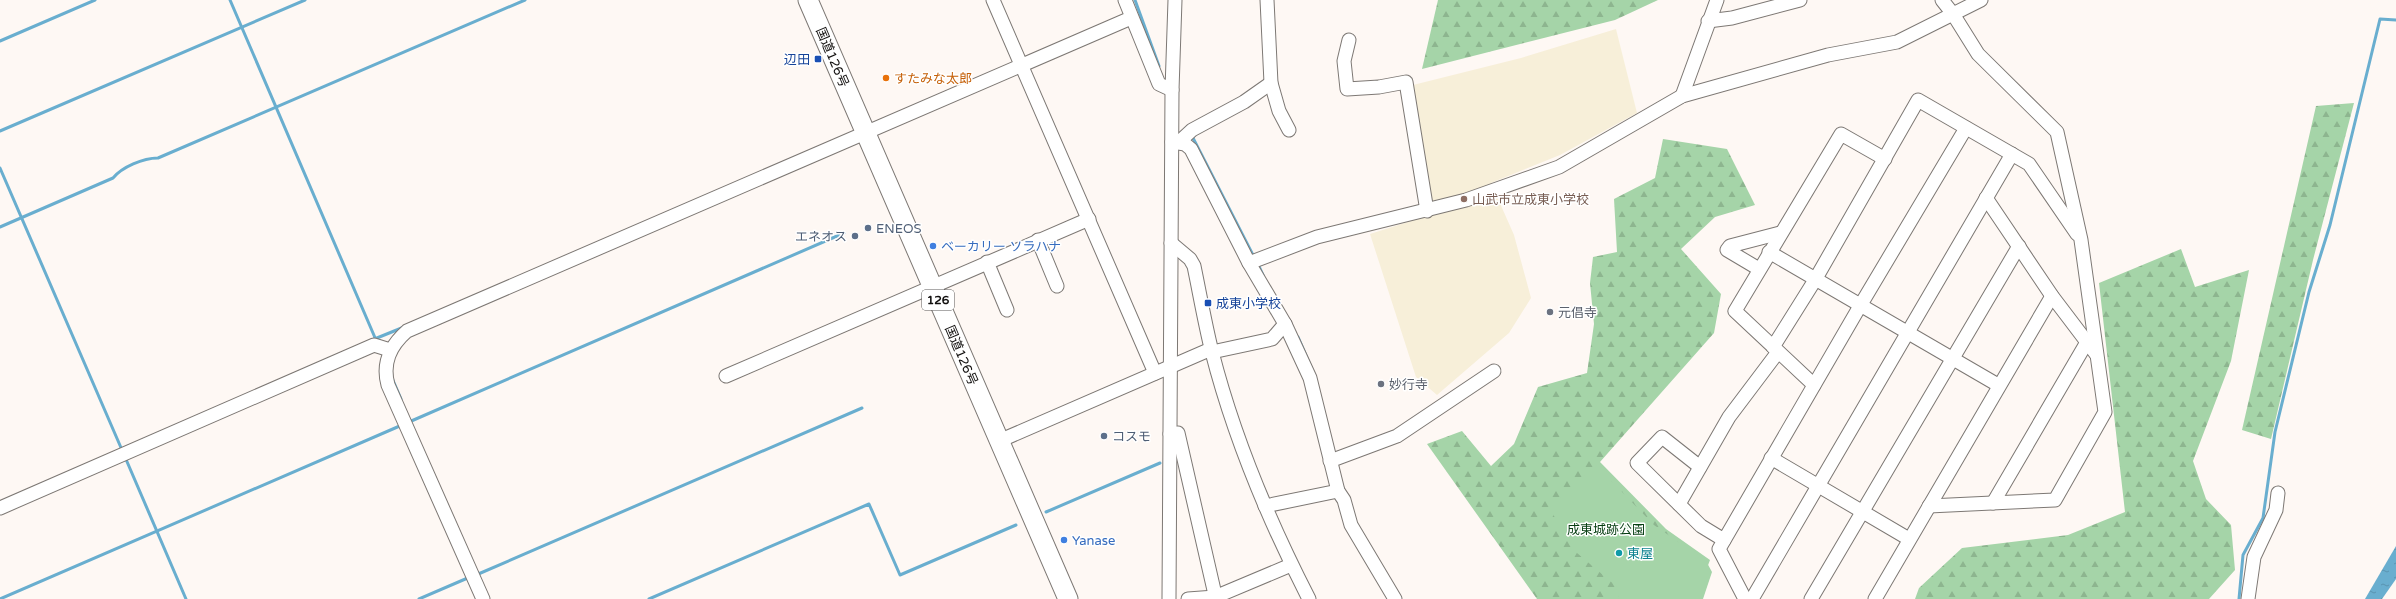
<svg xmlns="http://www.w3.org/2000/svg" width="2396" height="599" font-family="'Varela Round','Noto Sans JP',sans-serif">
<style>
.education{fill:#f7efd9}
.forest{fill:url(#forest-firs)}
.park{fill:#a5d4a8}
.water{fill:url(#water-ripples)}
.lines{fill:none;stroke-linecap:round;stroke-linejoin:round}
.stream{stroke:#69aecf;stroke-width:3}
.minor-casing{stroke:#7d7874;stroke-width:15}
.highway-casing{stroke:#7d7874;stroke-width:21}
.minor{stroke:#fff;stroke-width:13}
.highway{stroke:#fff;stroke-width:19}
.transit-dot{fill:#1a4fb4;stroke:#fff;stroke-width:1.5}
.food-dot{fill:#e8710a;stroke:#fff;stroke-width:1.5}
.education-dot{fill:#8d6e63;stroke:#fff;stroke-width:1.5}
.service-dot{fill:#5c6f8a;stroke:#fff;stroke-width:1.5}
.shop-dot{fill:#3f7fe0;stroke:#fff;stroke-width:1.5}
.worship-dot{fill:#6b7280;stroke:#fff;stroke-width:1.5}
.culture-dot{fill:#0f9aa8;stroke:#fff;stroke-width:1.5}
.labels{text-anchor:middle;stroke-width:3;stroke-linejoin:round;paint-order:stroke}
.shield{fill:#fff;stroke:#585756;stroke-width:1}
.shield-label{font-size:12px;font-weight:bold;fill:#110f0e}
.street-label{font-size:13px;fill:#110f0e;stroke:#fff}
.transit-label{font-size:13px;fill:#164399;stroke:#fff;text-anchor:end}
.food-label{font-size:13px;fill:#c56008;stroke:#fff;text-anchor:start}
.education-label{font-size:13px;fill:#785e54;stroke:#fff;text-anchor:start}
.service-label{font-size:13px;fill:#4e5e75;stroke:#fff;text-anchor:start}
.shop-label{font-size:13px;fill:#366cbe;stroke:#fff;text-anchor:start}
.worship-label{font-size:13px;fill:#5b616d;stroke:#fff;text-anchor:start}
.park-label{font-size:13px;fill:#063e12;stroke:#fff}
.culture-label{font-size:13px;fill:#0d838f;stroke:#fff;text-anchor:start}
</style>
<defs>
<pattern id="forest-firs" width="22" height="20" patternUnits="userSpaceOnUse"><rect width="22" height="20" fill="#a5d4a8"/><path d="M5 1l3.5 6h-7zM16 11l3.5 6h-7z" fill="#8db58f"/></pattern>
<pattern id="water-ripples" width="26" height="14" patternUnits="userSpaceOnUse"><rect width="26" height="14" fill="#69aecf"/><path d="M2 4q2-2 4 0t4 0M15 11q2-2 4 0t4 0" fill="none" stroke="#5a94b1"/></pattern>
</defs>
<rect width="100%" height="100%" fill="#fef8f4"/>
<polygon class="education" points="1616,29 1637,113 1560,155 1491,183 1514,235 1531,298 1509,333 1437,395 1416,377 1370,234 1433,214 1409,86 1521,58"/>
<g class="forest">
<polygon points="1438,0 1658,0 1615,20 1422,69"/>
<polygon points="2354,103 2313,260 2271,439 2242,430 2316,106"/>
<polygon points="1663,139 1727,149 1755,205 1715,217 1681,249 1721,294 1714,333 1600,462 1666,529 1710,560 1707,568 1635,599 1537,599 1427,444 1462,431 1491,466 1514,444 1538,387 1587,373 1594,324 1590,283 1593,257 1617,252 1614,199 1655,178"/>
<polygon points="2181,249 2195,287 2249,270 2231,361 2193,461 2206,499 2231,525 2235,570 2209,599 1915,599 1919,588 1962,548 2068,535 2125,512 2099,283"/>
</g>
<polygon class="park" points="1596,465 1654,525 1706,561 1712,572 1703,599 1619,599 1616,586 1577,553 1549,508"/>
<polygon class="water" points="2396,546 2396,579 2382,599 2365,599"/>
<g class="lines">
<g class="stream">
<polyline points="230,0 376,340"/>
<polyline points="1135,0 1159,66"/>
<polyline points="0,41 95,0"/>
<polyline points="0,131 305,0"/>
<polyline points="1192,136 1254,257"/>
<polyline points="0,168 122,450"/>
<path d="M0,227L113,178C122,167 143,158 158,158L525,0"/>
<polyline points="1258,264 1263,275"/>
<polyline points="1298,337 1311,367"/>
<polyline points="372,340 404,327"/>
<polyline points="392,378 401,399"/>
<polyline points="409,422 844,233"/>
<polyline points="125,457 186,599"/>
<polyline points="1046,512 1160,463"/>
<polyline points="476,575 862,408"/>
<polyline points="0,599 402,425"/>
<polyline points="419,599 470,577"/>
<polyline points="649,599 869,504 900,575 1016,525"/>
<polyline points="2239,599 2243,555 2263,518 2275,432 2309,292 2330,225 2380,19 2396,20"/>
</g>
<defs>
<g id="minor">
<polyline points="993,0 1155,373"/>
<polyline points="1125,0 1159,84 1172,90"/>
<polyline points="1267,0 1271,83 1279,111 1289,130"/>
<polyline points="1708,21 1732,18 1800,0"/>
<polyline points="1349,40 1344,61 1347,89 1379,87 1406,82 1427,211"/>
<polyline points="1682,96 1717,0"/>
<polyline points="1172,142 1185,144 1191,149 1249,263 1285,324 1310,378 1338,491 1344,500 1351,525 1395,599"/>
<polyline points="1179,142 1192,130 1244,102 1271,83"/>
<polyline points="1986,198 2052,296 2096,354"/>
<polyline points="1038,240 1057,286"/>
<path d="M1171,243L1190,259L1194,266C1200,295 1205,324 1212,352C1234,438 1269,521 1309,599"/>
<polyline points="1769,252 1998,385"/>
<polyline points="987,262 1007,310"/>
<polyline points="1249,263 1317,237 1466,200 1559,167 1682,96 1828,55 1897,42 1981,0"/>
<polyline points="1759,269 1727,250 1730,246 1780,233"/>
<polyline points="1773,347 1815,280 1918,100 2029,164 2077,234"/>
<polyline points="1212,352 1272,339 1285,324"/>
<polyline points="726,376 1089,219"/>
<polyline points="1814,385 1735,311 1841,134 1885,159"/>
<polyline points="1170,434 1178,433 1216,599"/>
<polyline points="999,441 1211,349"/>
<polyline points="1771,458 1909,539"/>
<polyline points="1330,461 1397,436 1494,371"/>
<polyline points="1700,467 1662,437 1637,463 1701,526 1724,540"/>
<polyline points="1993,503 2087,342"/>
<polyline points="1679,504 1729,417 1778,352"/>
<polyline points="1265,506 1338,491"/>
<polyline points="1929,506 2055,500 2105,412 2081,240 2057,132 1978,54 1953,14 1942,0"/>
<polyline points="0,508 374,345 390,350"/>
<path d="M483,599L388,385C382,363 390,346 407,331L1131,18"/>
<polyline points="1169,599 1172,90 1175,0"/>
<polyline points="1188,599 1215,597 1291,565"/>
<polyline points="1745,599 1719,549 1860,306 1966,128"/>
<polyline points="1752,599 2012,154"/>
<polyline points="1811,599 2019,246"/>
<polyline points="1875,599 2052,296"/>
<polyline points="2248,599 2254,557 2276,510 2278,493"/>
</g>
<polyline id="highway" points="808,0 1068,599"/>
</defs>
<use href="#minor" class="minor-casing"/>
<use href="#highway" class="highway-casing"/>
<use href="#minor" class="minor"/>
<use href="#highway" class="highway"/>
</g>
<g class="transit-dot">
<rect x="814" y="55" width="8" height="8" rx="2"/>
<rect x="1204" y="299" width="8" height="8" rx="2"/>
</g>
<circle class="food-dot" cx="886" cy="78" r="4"/>
<circle class="education-dot" cx="1464" cy="199" r="4"/>
<g class="service-dot">
<circle cx="868" cy="228" r="4"/>
<circle cx="855" cy="236" r="4"/>
<circle cx="1104" cy="436" r="4"/>
</g>
<g class="shop-dot">
<circle cx="933" cy="246" r="4"/>
<circle cx="1064" cy="540" r="4"/>
</g>
<g class="worship-dot">
<circle cx="1550" cy="312" r="4"/>
<circle cx="1381" cy="384" r="4"/>
</g>
<circle class="culture-dot" cx="1619" cy="553" r="4"/>
<g class="labels">
<rect class="shield" x="922" y="290" width="32" height="20" rx="3"/>
<g class="shield-label">
<text x="938" y="304">126</text>
</g>
<g class="street-label">
<text transform="translate(833 57) rotate(67)" y="5">国道126号</text>
<text transform="translate(962 355) rotate(67)" y="5">国道126号</text>
</g>
<g class="transit-label">
<text x="810" y="64">辺田</text>
<text x="1216" y="308" text-anchor="start">成東小学校</text>
</g>
<g class="food-label">
<text x="894" y="83">すたみな太郎</text>
</g>
<g class="education-label">
<text x="1472" y="204">山武市立成東小学校</text>
</g>
<g class="service-label">
<text x="876" y="233">ENEOS</text>
<text x="847" y="241" text-anchor="end">エネオス</text>
<text x="1112" y="441">コスモ</text>
</g>
<g class="shop-label">
<text x="941" y="251">ベーカリー ソラハナ</text>
<text x="1072" y="545">Yanase</text>
</g>
<g class="worship-label">
<text x="1558" y="317">元倡寺</text>
<text x="1389" y="389">妙行寺</text>
</g>
<g class="park-label">
<text x="1606" y="534">成東城跡公園</text>
</g>
<g class="culture-label">
<text x="1627" y="558">東屋</text>
</g>
</g>
</svg>
